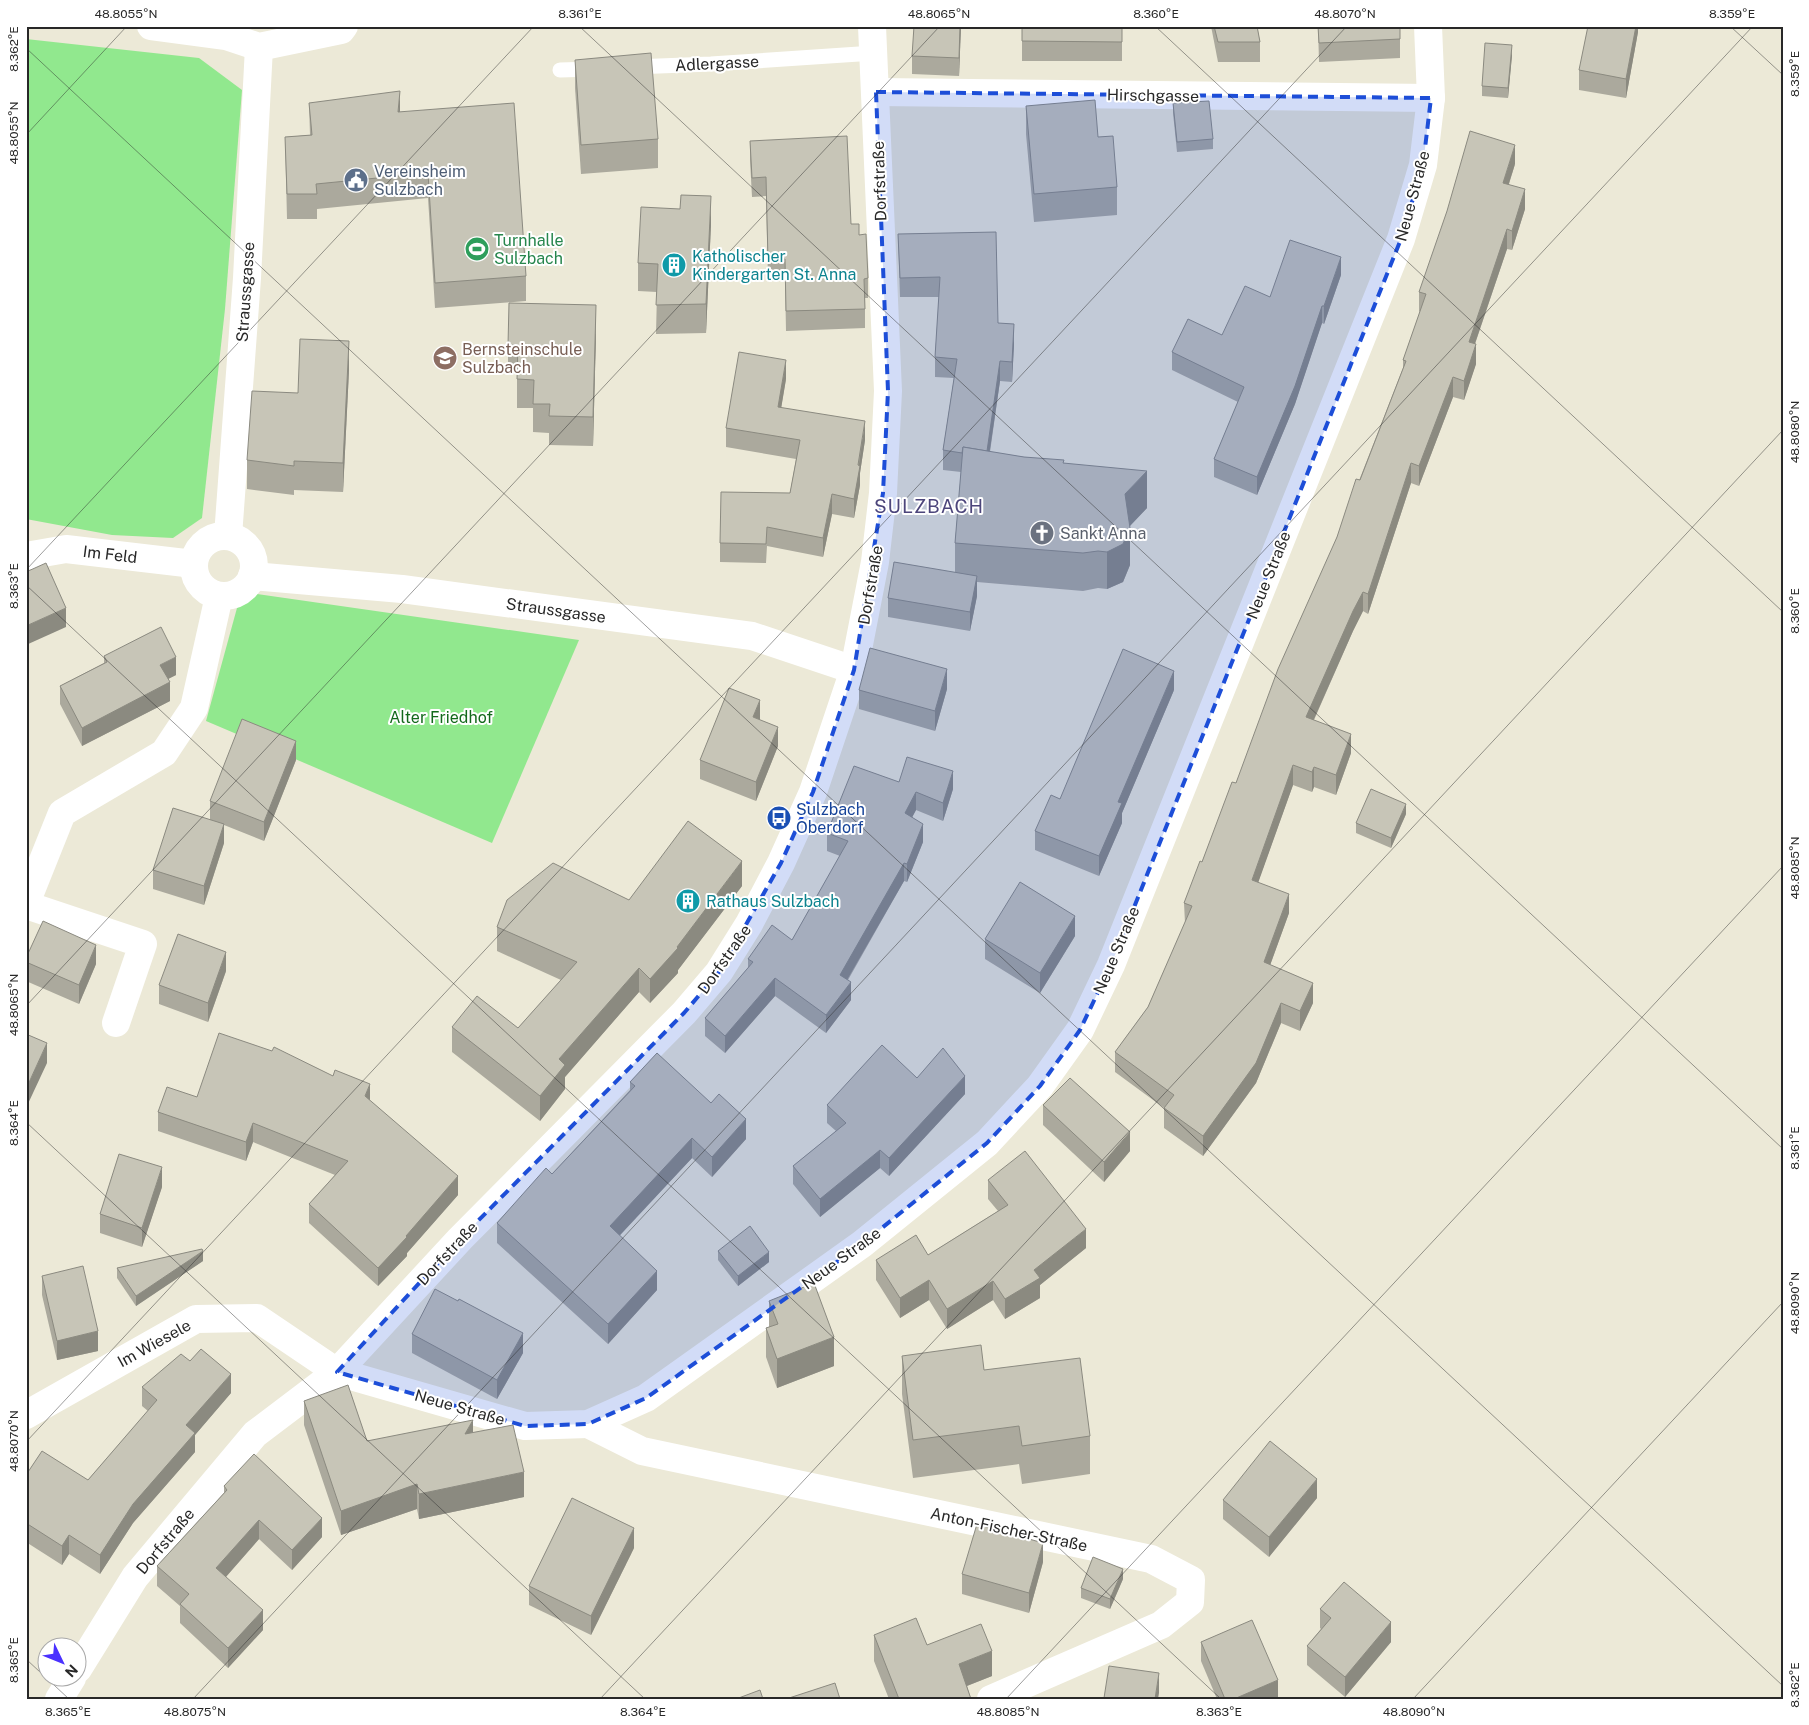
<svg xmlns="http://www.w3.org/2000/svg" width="1809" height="1725" font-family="'Public Sans',sans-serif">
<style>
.green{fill:#91e88e}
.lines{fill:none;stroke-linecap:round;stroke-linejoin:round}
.lane{stroke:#fff;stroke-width:15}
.street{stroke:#fff;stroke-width:28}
.secondary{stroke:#fff;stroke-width:28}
.wall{fill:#aba99d}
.shaded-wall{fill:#8b8a80}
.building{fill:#c7c5b7;stroke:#8b8a80}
.marked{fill:#1d4ed8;fill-opacity:0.2;stroke:#1d4ed8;stroke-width:4;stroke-dasharray:10 6;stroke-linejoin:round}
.ticks{fill:none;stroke:#282828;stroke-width:1;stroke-opacity:0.45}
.labels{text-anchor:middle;stroke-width:4;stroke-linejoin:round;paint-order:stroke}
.street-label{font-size:16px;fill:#282828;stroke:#fff}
.service-label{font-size:16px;fill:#4e5e75;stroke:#fff;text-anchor:start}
.leisure-label{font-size:16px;fill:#27864d;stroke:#fff;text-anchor:start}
.culture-label{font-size:16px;fill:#0d838f;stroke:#fff;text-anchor:start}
.education-label{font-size:16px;fill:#785e54;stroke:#fff;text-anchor:start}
.worship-label{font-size:16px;fill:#5b616d;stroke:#fff;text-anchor:start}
.park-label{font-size:16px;fill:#13691b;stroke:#fff}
.transit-label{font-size:16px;fill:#164399;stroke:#fff;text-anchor:start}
.quarter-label{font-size:19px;letter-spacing:1px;fill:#4c457b;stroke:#fff}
.neatline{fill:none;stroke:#282828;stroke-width:2}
.ticks-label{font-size:12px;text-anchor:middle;fill:#282828}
</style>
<rect width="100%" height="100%" fill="#ece9d7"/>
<g class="green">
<polygon points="26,39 199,58 242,90 225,309 202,518 173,538 112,535 26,519"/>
<polygon points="257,594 579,640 492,843 206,721 237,608"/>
</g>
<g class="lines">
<g class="lane">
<polyline points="633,67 711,64 874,53"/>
<polyline points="560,70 595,69"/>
</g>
<g class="street">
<polyline points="151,26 226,36 259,47 341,30 344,26"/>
<polyline points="876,92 1431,98"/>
<polyline points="228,536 247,278 259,47"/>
<circle cx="224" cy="566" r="30"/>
<polyline points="26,556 66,549 194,564"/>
<polyline points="252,576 402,589 752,636 854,670"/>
<polyline points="26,903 62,813 164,753 194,708 219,596"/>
<polyline points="26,905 143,944 116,1023"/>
<polyline points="26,1415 196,1319 257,1318 337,1372"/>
<polyline points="588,1424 642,1451 1151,1559 1191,1580 1190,1602 1161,1625 991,1699"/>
<polyline points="78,1669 135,1577 255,1434 337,1372 460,1239 684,1013 719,972 749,924 781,863 813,792 854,670 875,562 883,493 888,391 872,26"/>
<polyline points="59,1699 72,1678"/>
</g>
<polyline class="secondary" points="337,1372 525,1426 588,1424 646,1398 862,1244 987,1143 1040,1086 1080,1030 1111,965 1401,239 1423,165 1431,98 1428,26"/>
</g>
<g class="wall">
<polygon points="961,26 959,76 912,74 912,56"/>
<rect x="1022" y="26" width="100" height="35"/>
<polygon points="1211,26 1257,26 1260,42 1260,62 1218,62"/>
<polygon points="1318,26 1400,26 1400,58 1319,62"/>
<polygon points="1638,26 1638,32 1626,98 1579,90 1579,70"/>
<polygon points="1512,55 1508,98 1482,96 1482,86"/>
<polygon points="575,60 658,139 658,168 581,174 575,88"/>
<polygon points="309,103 400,112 526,276 526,301 435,308 428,198 317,209 317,219 287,219 285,137 310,135"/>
<polygon points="1173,103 1213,139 1213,149 1177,152 1173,113"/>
<polygon points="1026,106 1098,137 1117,187 1117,215 1034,222 1026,134"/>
<polygon points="750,141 851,224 859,235 868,278 868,298 865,298 865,328 786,331 785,279 768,279 766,196 752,197 750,160"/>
<polygon points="1515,164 1509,184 1525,209 1512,250 1507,249 1475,344 1476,364 1464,400 1453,397 1419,486 1411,483 1368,614 1363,611 1353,631 1314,720 1351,753 1336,795 1314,787 1312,792 1293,785 1258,882 1289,913 1270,965 1313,1003 1300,1031 1281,1023 1256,1083 1203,1156 1164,1128 1164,1108 1115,1072 1115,1052 1148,1007 1185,923 1184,903 1236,783 1337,537 1403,368 1403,360 1420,312 1419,311 1419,292"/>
<polygon points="711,224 706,333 656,334 657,292 638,291 638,263"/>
<polygon points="898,234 998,323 1014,344 1012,382 1000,381 990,452 1064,463 1147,508 1130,526 1130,565 1123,582 1107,589 1098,588 1083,591 977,582 977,596 970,631 888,617 888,598 955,572 955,543 961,472 943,470 943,450 954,378 935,377 935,357 939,297 900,297"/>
<polygon points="1341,275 1324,324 1322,323 1295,404 1257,495 1214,477 1214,459 1238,402 1172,370 1172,352 1222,335 1270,297"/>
<polygon points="596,334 593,446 549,445 549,433 533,432 533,408 517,408 517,374 508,373 508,345"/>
<polygon points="349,370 343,492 294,490 294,495 247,489 247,460 298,393"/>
<polygon points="786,379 781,408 865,440 860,473 860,485 854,518 832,514 823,557 767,546 766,563 720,562 720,543 790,493 796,459 726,447 726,428"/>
<polygon points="104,656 176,675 168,679 170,701 82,746 60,704 60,686 104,663"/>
<polygon points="947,689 935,731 859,709 859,690"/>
<polygon points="1174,690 1122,813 1122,823 1099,876 1035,850 1035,831 1060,799"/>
<polygon points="760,720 778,746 756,801 700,779 700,760"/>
<polygon points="296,760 264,841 224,825 224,843 204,905 153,889 153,870 210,820 210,801"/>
<polygon points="899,782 953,789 943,821 916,810 912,817 923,842 907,882 904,881 848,980 851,1000 826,1033 775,996 725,1053 705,1036 705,1018 748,968 748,959 792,940 840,856 827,851 827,833"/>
<polygon points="1406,814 1391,848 1356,833 1356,823"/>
<polygon points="742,886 678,970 678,973 650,1003 639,992 565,1077 565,1089 540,1121 452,1052 452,1027 518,1028 561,980 497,951 497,927 629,900"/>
<polygon points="1075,936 1040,993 985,959 985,939"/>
<polygon points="26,958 96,964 79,1004 26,981"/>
<polygon points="226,971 208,1022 159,1004 159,985"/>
<polygon points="917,1078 965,1094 889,1176 880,1168 820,1217 793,1184 793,1166 836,1131 827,1123 827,1105"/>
<polygon points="630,1082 746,1139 712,1177 692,1158 619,1235 657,1290 608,1344 497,1243 497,1223 552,1174 630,1090"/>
<polygon points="197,1097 370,1101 458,1195 407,1253 407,1256 378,1286 309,1223 309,1204 335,1175 253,1142 246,1161 158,1131 158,1112"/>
<polygon points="1043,1105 1130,1151 1104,1182 1043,1125"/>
<polygon points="988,1180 1086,1248 1040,1285 1040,1298 1005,1319 993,1300 947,1329 929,1300 900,1318 876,1280 876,1260 928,1255 998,1211 988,1199"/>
<polygon points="162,1187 142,1247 100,1233 100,1214"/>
<polygon points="718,1251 769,1262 738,1286 718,1260"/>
<polygon points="203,1261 136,1306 117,1278 117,1268"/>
<polygon points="42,1276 98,1351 57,1360 42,1295"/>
<polygon points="458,1301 523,1353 497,1399 412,1353 412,1334"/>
<polygon points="769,1301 834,1366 777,1388 766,1357 766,1328 769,1327"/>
<polygon points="902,1356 1090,1436 1090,1474 1022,1484 1019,1464 913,1478 902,1394"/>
<polygon points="190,1361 231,1393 195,1435 195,1452 133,1523 100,1574 69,1554 62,1565 26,1542 26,1475 88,1480 148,1411 142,1406 142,1387"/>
<polygon points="304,1401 367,1441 473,1433 524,1497 419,1519 417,1509 341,1535 304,1425"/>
<polygon points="224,1486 322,1537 292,1570 259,1539 226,1577 263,1630 228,1668 180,1623 180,1606 157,1586 157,1566 224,1493"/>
<polygon points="1317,1498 1269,1557 1223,1519 1223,1500"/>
<polygon points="634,1548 591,1635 529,1605 529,1586"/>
<polygon points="1043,1562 1029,1613 962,1594 962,1574"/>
<polygon points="1123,1579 1110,1609 1081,1598 1081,1588"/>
<polygon points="1320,1609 1391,1642 1345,1697 1307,1665 1307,1646 1321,1629 1320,1628"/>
<polygon points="874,1635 927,1645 992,1676 967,1686 971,1699 889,1699 874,1661"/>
<polygon points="1201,1642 1278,1699 1217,1699 1201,1661"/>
</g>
<g class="shaded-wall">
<polygon points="960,26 961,26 959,76 959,58"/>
<polygon points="1636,26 1638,26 1638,32 1626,98 1626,79"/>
<polygon points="1512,45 1512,55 1508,98 1508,88"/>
<polygon points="400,91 400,116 398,112"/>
<polygon points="1515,145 1515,164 1503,202 1503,183"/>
<polygon points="1525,189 1525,209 1512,250 1512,231"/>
<polygon points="711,196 711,224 706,333 706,304"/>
<polygon points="1507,229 1507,249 1469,361 1469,342"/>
<polygon points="1341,257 1341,275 1324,324 1324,306"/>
<polygon points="596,305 596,334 593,446 593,417"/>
<polygon points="1322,306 1322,323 1295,404 1257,495 1257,477"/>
<polygon points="1014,324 1014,344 1012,382 1012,362"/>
<polygon points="349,341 349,370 343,492 343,463"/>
<polygon points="1476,344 1476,364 1464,400 1464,381"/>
<polygon points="786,360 786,379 778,427 778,407"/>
<polygon points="1000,361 1000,381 986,476 986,456"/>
<polygon points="1453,377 1453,397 1419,486 1419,466"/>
<polygon points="865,421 865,440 860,473 860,485 854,518 854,499"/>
<polygon points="1411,463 1411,483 1368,614 1368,594"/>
<polygon points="1147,471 1147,508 1125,531 1125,494"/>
<polygon points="832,494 832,514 823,557 823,538"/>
<polygon points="1130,528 1130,565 1123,582 1107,589 1107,552"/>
<polygon points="977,576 977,596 970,631 970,612"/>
<polygon points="1363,592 1363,611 1353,631 1306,737 1306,717 1353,611"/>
<polygon points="66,608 66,627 26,645 26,626"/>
<polygon points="176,657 176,675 160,683 160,665"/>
<polygon points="947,669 947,689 935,731 935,711"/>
<polygon points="1174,671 1174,690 1122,813 1122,823 1099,876 1099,856 1118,802"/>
<polygon points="170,682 170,701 82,746 82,728"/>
<polygon points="760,700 760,720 753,717"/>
<polygon points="778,727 778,746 756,801 756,782"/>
<polygon points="1351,734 1351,753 1336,795 1336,775"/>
<polygon points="296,741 296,760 264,841 264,822"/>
<polygon points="1293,765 1293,785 1252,900 1252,880"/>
<polygon points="1314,767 1314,787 1312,792 1312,772"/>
<polygon points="953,771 953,789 943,821 943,803"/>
<polygon points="916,792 916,810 905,831 905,813"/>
<polygon points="1406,804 1406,814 1391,848 1391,838"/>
<polygon points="224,824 224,843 204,905 204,886"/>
<polygon points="923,824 923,842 907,882 907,864"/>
<polygon points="742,861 742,886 678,970 678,973 650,1003 650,979 677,947"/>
<polygon points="904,863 904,881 840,992 840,975"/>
<polygon points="1289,894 1289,913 1264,982 1264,962"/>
<polygon points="1075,916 1075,936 1040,993 1040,973"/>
<polygon points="96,945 96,964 79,1004 79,985"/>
<polygon points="226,952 226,971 208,1022 208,1003"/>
<polygon points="639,968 639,992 565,1077 565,1089 540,1121 540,1096 559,1059"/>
<polygon points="775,978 775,996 725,1053 725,1036"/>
<polygon points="851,982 851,1000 826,1033 826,1015"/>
<polygon points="1313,983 1313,1003 1300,1031 1300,1011"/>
<polygon points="1281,1003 1281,1023 1256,1083 1203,1156 1203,1136"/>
<polygon points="47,1043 47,1063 26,1108 26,1089"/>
<polygon points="965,1076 965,1094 889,1176 889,1158"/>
<polygon points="370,1084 370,1103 365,1096"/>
<polygon points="746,1119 746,1139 712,1177 712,1157"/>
<polygon points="253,1123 253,1142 246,1161 246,1142"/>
<polygon points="1130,1132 1130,1151 1104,1182 1104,1162"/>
<polygon points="692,1138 692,1158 610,1246 610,1226"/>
<polygon points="880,1150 880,1168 820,1217 820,1199"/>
<polygon points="162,1167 162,1187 142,1247 142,1228"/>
<polygon points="458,1176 458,1195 407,1253 407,1256 378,1286 378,1268"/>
<polygon points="1086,1229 1086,1248 1040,1285 1040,1298 1005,1319 1005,1299 1034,1270"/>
<polygon points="203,1251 203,1261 136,1306 136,1296"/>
<polygon points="769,1252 769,1262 738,1286 738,1276"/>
<polygon points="657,1271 657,1290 608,1344 608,1324"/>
<polygon points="929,1280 929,1300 900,1318 900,1298"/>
<polygon points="993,1281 993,1300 947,1329 947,1309"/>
<polygon points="98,1331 98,1351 57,1360 57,1341"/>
<polygon points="523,1333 523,1353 497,1399 497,1380"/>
<polygon points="834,1337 834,1366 777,1388 777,1359"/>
<polygon points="231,1374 231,1393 195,1435 195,1452 133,1523 100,1574 100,1555 133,1504 186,1425"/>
<polygon points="473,1420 473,1444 465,1434"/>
<polygon points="524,1472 524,1497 419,1519 419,1494"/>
<polygon points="1317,1479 1317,1498 1269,1557 1269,1537"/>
<polygon points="417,1484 417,1509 341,1535 341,1511"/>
<polygon points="322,1518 322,1537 292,1570 292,1550"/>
<polygon points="259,1520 259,1539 216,1588 216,1568"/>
<polygon points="634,1528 634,1548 591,1635 591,1616"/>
<polygon points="69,1535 69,1554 62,1565 62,1546"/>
<polygon points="1043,1543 1043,1562 1029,1613 1029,1593"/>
<polygon points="1123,1569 1123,1579 1110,1609 1110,1599"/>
<polygon points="28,1583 28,1598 26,1602 26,1587"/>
<polygon points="263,1610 263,1630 228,1668 228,1648"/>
<polygon points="1391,1622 1391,1642 1345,1697 1345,1677"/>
<polygon points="992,1651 992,1676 959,1689 959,1664"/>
<polygon points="1159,1673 1159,1693 1158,1699 1155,1699"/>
<polygon points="1278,1680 1278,1699 1234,1699"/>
</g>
<g class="building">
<polygon points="914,26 960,26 959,58 912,56"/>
<polygon points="1022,26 1122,26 1122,42 1022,41"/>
<polygon points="1214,26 1257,26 1260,42 1218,42"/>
<polygon points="1318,26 1400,26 1400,39 1319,43"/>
<polygon points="1588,26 1636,26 1626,79 1579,70"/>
<polygon points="1485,43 1512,45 1508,88 1482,86"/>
<polygon points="651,53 658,139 581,145 575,60"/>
<polygon points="400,91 398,112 514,103 526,276 435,283 428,173 316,184 317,194 287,194 285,137 312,135 309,103"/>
<polygon points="1095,100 1098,137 1113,136 1117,187 1034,194 1026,106"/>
<polygon points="1209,101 1213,139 1177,142 1173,103"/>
<polygon points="1470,131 1515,145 1503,183 1525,189 1512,231 1507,229 1469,342 1476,344 1464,381 1453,377 1419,466 1411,463 1368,594 1363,592 1353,611 1306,717 1351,734 1336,775 1314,767 1312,772 1293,765 1252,880 1289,894 1264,962 1313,983 1300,1011 1281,1003 1256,1063 1203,1136 1164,1108 1174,1095 1115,1052 1148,1007 1192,906 1184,903 1200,861 1202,862 1232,782 1236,783 1278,669 1337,537 1356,479 1360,480 1406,361 1403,360 1426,294 1419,292 1447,211"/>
<polygon points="847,136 851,224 859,224 859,235 866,234 868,278 864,279 865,309 786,311 785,259 768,260 766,177 752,178 750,141"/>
<polygon points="681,195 711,196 706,304 656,305 658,264 638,263 641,207 680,209"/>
<polygon points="996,232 998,323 1014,324 1012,362 1000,361 987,451 963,447 962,453 943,450 957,359 935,357 940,277 900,278 898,234"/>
<polygon points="1290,240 1341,257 1324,306 1322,306 1295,386 1257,477 1214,459 1244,387 1172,352 1188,319 1222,335 1245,286 1270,297"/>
<polygon points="509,303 596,305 593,417 549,416 550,404 533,404 534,380 517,379 518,345 508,345"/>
<polygon points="300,339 349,341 343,463 294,461 294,466 247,460 252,391 298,393"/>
<polygon points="739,352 786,360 778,407 865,421 858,465 860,466 854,499 832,494 823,538 767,527 766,544 720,543 721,492 790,493 800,440 726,428"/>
<polygon points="963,447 1024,457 1064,460 1063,463 1147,471 1125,494 1130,528 1123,544 1107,552 1098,551 1083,553 955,543"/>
<polygon points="894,562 977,576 970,612 888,598"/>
<polygon points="46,563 66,608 26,626 26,572"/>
<polygon points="161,627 176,657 160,665 170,682 82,728 60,686 107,662 104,656"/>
<polygon points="870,648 947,669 935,711 859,690"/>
<polygon points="1123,649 1174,671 1118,802 1122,803 1099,856 1035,831 1051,795 1060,799"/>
<polygon points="729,688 760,700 753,717 778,727 756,782 700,760"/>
<polygon points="242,719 296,741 264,822 210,801"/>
<polygon points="907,757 953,771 943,803 916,792 905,813 923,824 907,864 904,863 840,975 851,982 826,1015 775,978 725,1036 705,1018 753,962 748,959 772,925 792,940 848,841 827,833 854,766 899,782"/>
<polygon points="1371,789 1406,804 1391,838 1356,823"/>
<polygon points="173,808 224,824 204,886 153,870"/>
<polygon points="688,821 742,861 677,947 678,948 650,979 639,968 559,1059 565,1065 540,1096 452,1027 477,996 518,1028 577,962 497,927 507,900 553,863 629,900"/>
<polygon points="1020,882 1075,916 1040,973 985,939"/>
<polygon points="43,921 96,945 79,985 26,962 26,958"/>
<polygon points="178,934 226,952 208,1003 159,985"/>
<polygon points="219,1033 272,1051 274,1047 333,1076 335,1070 370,1084 365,1096 458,1176 406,1236 407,1237 378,1268 309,1204 348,1161 253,1123 246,1142 158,1112 167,1087 197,1097"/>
<polygon points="26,1034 47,1043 26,1089"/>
<polygon points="882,1045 917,1078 943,1048 965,1076 889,1158 880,1150 820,1199 793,1166 846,1123 827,1105"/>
<polygon points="657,1053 711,1103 719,1094 746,1119 712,1157 692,1138 610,1226 657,1271 608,1324 497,1223 546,1168 552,1174 635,1086 630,1082"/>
<polygon points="1070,1078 1130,1132 1104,1162 1043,1105"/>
<polygon points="1025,1151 1086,1229 1034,1270 1040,1278 1005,1299 993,1281 947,1309 929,1280 900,1298 876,1260 916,1235 928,1255 1008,1205 988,1180"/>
<polygon points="119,1154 162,1167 142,1228 100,1214"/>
<polygon points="750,1226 769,1252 738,1276 718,1251"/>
<polygon points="202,1249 203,1251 136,1296 117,1268"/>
<polygon points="83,1266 98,1331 57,1341 42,1276"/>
<polygon points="814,1283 834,1337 777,1359 766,1328 778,1324 769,1301"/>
<polygon points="435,1289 458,1301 459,1299 523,1333 497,1380 412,1334"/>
<polygon points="981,1345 984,1370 1080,1358 1090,1436 1022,1446 1019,1426 913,1440 902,1356"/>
<polygon points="201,1349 231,1374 186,1425 195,1433 133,1504 100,1555 69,1535 62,1546 26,1523 26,1475 42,1451 88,1480 157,1400 142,1387 181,1354 190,1361"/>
<polygon points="348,1385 367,1441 473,1420 465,1434 513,1425 524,1472 419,1494 417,1484 341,1511 304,1401"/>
<polygon points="1270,1441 1317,1479 1269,1537 1223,1500"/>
<polygon points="254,1454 322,1518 292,1550 259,1520 216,1568 263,1610 228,1648 180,1604 189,1594 157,1566 227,1490 224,1486"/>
<polygon points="572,1498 634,1528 591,1616 529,1586"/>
<polygon points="977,1524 1043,1543 1029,1593 962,1574"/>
<polygon points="1093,1557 1123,1569 1110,1599 1081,1588"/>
<polygon points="1344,1582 1391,1622 1345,1677 1307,1646 1331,1618 1320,1609"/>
<polygon points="916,1618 927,1645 981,1624 992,1651 959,1664 971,1699 899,1699 874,1635"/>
<polygon points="1252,1620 1278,1680 1234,1699 1225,1699 1201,1642"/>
<polygon points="1109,1666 1159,1673 1155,1699 1103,1699 1104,1698"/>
<polygon points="835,1683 840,1699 786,1699"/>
<polygon points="760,1690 763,1699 736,1699"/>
</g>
<path class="marked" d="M876,92L1431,98L1423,165L1401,239L1111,965L1080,1030L1040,1086L987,1143L862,1244L646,1398L588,1424L525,1426L337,1372L460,1239L684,1013L719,972L781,863L813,792L854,670L883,493L888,391Z"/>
<path class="ticks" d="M579,26L1783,1149M1155,26L1783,612M1730,26L1783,75M26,48L1783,1686M26,135L127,26M26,570L534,26M26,585L1221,1699M26,1006L940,26M26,1122L645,1699M26,1442L1347,26M26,1659L69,1699M193,1699L1753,26M600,1699L1783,430M1006,1699L1783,866M1413,1699L1783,1302"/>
<defs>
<symbol id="civic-disc" viewBox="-11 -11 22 22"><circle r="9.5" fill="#5c6f8a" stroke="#fff"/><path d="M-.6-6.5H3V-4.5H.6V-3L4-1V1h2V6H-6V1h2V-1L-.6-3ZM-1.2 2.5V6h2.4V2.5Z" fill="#fff"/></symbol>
<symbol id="stadium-disc" viewBox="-11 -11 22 22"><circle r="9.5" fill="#2e9e5b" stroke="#fff"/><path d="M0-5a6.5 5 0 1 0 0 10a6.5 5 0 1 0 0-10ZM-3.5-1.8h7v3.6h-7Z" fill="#fff"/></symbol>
<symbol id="building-disc" viewBox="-11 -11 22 22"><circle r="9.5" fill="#0f9aa8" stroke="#fff"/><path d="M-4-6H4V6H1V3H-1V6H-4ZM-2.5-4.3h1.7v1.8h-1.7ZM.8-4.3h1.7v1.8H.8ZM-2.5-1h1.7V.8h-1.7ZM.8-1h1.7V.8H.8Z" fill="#fff"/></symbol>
<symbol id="school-disc" viewBox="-11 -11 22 22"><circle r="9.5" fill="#8d6e63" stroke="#fff"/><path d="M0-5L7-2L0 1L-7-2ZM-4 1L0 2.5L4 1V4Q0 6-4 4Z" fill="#fff"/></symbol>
<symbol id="church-disc" viewBox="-11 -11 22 22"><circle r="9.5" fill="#6b7280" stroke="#fff"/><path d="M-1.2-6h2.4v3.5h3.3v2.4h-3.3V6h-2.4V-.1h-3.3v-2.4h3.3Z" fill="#fff"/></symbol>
<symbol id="bus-disc" viewBox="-11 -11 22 22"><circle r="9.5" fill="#1a4fb4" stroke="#fff"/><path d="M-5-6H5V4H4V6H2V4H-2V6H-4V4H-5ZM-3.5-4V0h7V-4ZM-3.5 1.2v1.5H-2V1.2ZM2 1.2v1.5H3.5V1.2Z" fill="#fff"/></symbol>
</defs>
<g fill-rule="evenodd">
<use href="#civic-disc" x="342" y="166" width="28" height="28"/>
<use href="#stadium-disc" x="463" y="235" width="28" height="28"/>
<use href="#building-disc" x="660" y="251" width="28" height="28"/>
<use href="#school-disc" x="431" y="344" width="28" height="28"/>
<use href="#church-disc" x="1028" y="519" width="28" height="28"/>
<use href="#bus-disc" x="765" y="804" width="28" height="28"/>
<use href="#building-disc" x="674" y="887" width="28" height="28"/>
</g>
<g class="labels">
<g class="street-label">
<text transform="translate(717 63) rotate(-3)" y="6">Adlergasse</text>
<text transform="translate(1153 95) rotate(1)" y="6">Hirschgasse</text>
<text transform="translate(879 181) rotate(-92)" y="6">Dorfstraße</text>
<text transform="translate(1412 196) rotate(-75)" y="6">Neue Straße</text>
<text transform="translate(245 292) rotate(-86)" y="6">Straussgasse</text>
<text transform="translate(110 554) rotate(7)" y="6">Im Feld</text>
<text transform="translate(1268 575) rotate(-68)" y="6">Neue Straße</text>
<text transform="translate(870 585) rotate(-80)" y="6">Dorfstraße</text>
<text transform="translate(556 610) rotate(8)" y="6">Straussgasse</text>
<text transform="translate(1116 950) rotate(-67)" y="6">Neue Straße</text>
<text transform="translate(724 959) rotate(-55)" y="6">Dorfstraße</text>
<text transform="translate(447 1253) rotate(-47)" y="6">Dorfstraße</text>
<text transform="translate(841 1258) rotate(-36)" y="6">Neue Straße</text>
<text transform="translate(154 1343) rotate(-29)" y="6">Im Wiesele</text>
<text transform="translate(460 1407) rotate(16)" y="6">Neue Straße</text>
<text transform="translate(1009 1529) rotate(12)" y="6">Anton-Fischer-Straße</text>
<text transform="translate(165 1541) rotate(-50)" y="6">Dorfstraße</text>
</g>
<g class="service-label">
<text x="374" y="177">Vereinsheim<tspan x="374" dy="18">Sulzbach</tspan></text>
</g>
<g class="leisure-label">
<text x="494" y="246">Turnhalle<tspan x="494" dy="18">Sulzbach</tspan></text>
</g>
<g class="culture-label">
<text x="692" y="262">Katholischer<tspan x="692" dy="18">Kindergarten St. Anna</tspan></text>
<text x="706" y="907">Rathaus Sulzbach</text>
</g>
<g class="education-label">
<text x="462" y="355">Bernsteinschule<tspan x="462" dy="18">Sulzbach</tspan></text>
</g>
<g class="worship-label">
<text x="1060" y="539">Sankt Anna</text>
</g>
<g class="park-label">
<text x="441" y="723">Alter Friedhof</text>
</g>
<g class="transit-label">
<text x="796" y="815">Sulzbach<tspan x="796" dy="18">Oberdorf</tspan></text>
</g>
<g class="quarter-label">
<text x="929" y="513">SULZBACH</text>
</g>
</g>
<rect width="1809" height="1725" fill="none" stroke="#ffffff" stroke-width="55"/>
<g transform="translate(62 1662) rotate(133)"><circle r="24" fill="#ffffff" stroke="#a9a9a9"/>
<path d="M0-4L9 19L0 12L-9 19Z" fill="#4a31ff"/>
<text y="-8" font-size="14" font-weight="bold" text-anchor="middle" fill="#282828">N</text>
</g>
<rect x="28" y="28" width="1754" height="1670" class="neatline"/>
<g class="ticks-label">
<text x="126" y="18">48.8055°N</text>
<text x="580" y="18">8.361°E</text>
<text x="939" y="18">48.8065°N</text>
<text x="1156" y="18">8.360°E</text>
<text x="1345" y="18">48.8070°N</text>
<text x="1732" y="18">8.359°E</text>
<text transform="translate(14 49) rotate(-90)" y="4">8.362°E</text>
<text transform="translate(1795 74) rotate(-90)" y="4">8.359°E</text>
<text transform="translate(14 133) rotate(-90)" y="4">48.8055°N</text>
<text transform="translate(1795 432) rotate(-90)" y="4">48.8080°N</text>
<text transform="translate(14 586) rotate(-90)" y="4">8.363°E</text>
<text transform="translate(1795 611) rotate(-90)" y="4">8.360°E</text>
<text transform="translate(1795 868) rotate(-90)" y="4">48.8085°N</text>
<text transform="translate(14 1005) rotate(-90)" y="4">48.8065°N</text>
<text transform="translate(14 1123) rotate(-90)" y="4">8.364°E</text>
<text transform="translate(1795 1148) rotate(-90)" y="4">8.361°E</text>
<text transform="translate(1795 1303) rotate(-90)" y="4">48.8090°N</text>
<text transform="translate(14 1441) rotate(-90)" y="4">48.8070°N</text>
<text transform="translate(14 1660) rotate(-90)" y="4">8.365°E</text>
<text transform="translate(1795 1685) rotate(-90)" y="4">8.362°E</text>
<text x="68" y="1716">8.365°E</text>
<text x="195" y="1716">48.8075°N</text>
<text x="643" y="1716">8.364°E</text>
<text x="1008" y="1716">48.8085°N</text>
<text x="1219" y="1716">8.363°E</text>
<text x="1414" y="1716">48.8090°N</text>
</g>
</svg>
